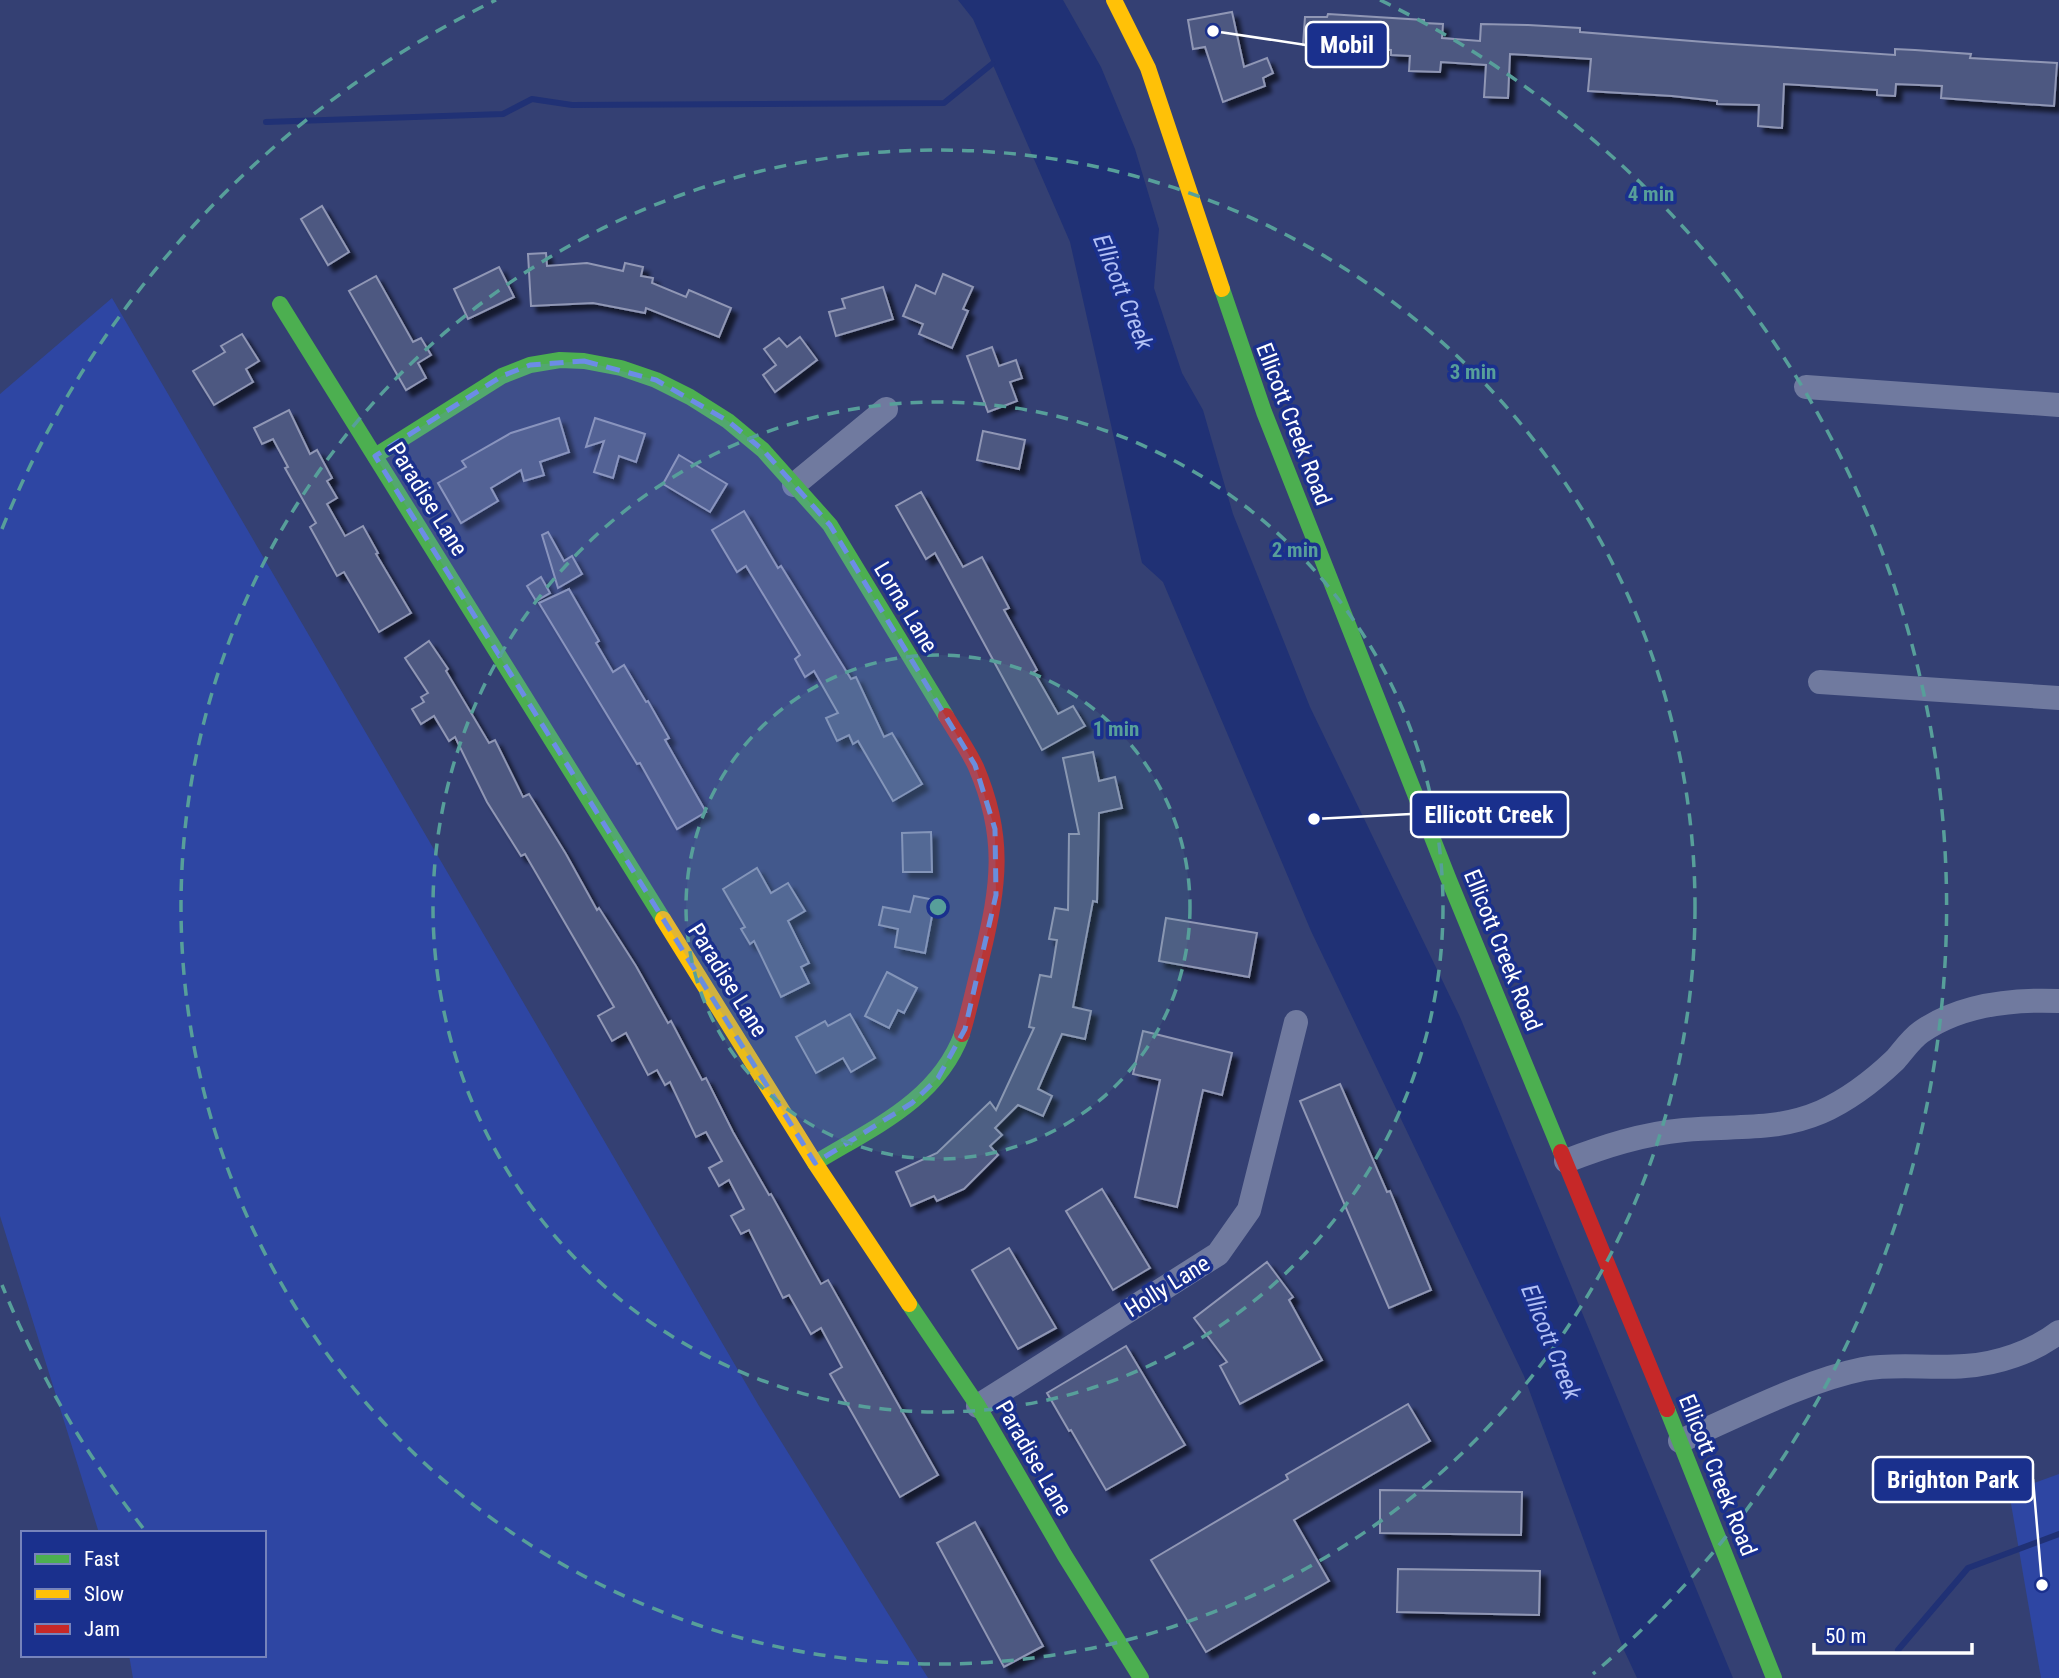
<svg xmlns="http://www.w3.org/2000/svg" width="2059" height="1678" font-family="'Roboto Condensed',sans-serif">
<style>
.green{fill:#2e46a3}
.water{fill:#203175}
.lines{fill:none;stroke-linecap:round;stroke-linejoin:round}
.stream{stroke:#203175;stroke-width:6}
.building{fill:#4e5881;stroke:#9097b5;stroke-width:2;filter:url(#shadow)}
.street{stroke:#707a9f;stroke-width:24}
.fast{stroke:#4caf50;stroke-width:16}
.slow{stroke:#ffc107;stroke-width:16}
.jam{stroke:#c62828;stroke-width:16}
.marked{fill:#6c8ce6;fill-opacity:0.2;stroke:#6c8ce6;stroke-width:5;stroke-dasharray:14 9;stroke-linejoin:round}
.ring{fill:none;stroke:#579f9a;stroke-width:3.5;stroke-dasharray:12 9}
.labels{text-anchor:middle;stroke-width:7;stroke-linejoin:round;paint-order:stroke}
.street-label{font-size:23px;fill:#fff;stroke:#1a308d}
.water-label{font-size:24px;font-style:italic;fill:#b2c0f5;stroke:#1a308d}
.centre{fill:#579f9a;stroke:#1a308d;stroke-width:3.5}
.ring-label{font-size:21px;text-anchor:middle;font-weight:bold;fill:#579f9a;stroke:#1a308d;stroke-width:7;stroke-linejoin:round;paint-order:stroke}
.leader{fill:none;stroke:#fff;stroke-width:2.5}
.callout-dot{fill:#fff;stroke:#1a308d;stroke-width:2.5}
.callout{fill:#1a308d;stroke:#fff;stroke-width:2.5}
.callout-label{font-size:24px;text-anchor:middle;font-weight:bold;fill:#fff}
</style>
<defs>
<filter id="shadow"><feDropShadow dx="6" dy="6" stdDeviation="2" flood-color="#0009"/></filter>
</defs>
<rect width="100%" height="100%" fill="#344073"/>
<g class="green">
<polygon points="112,298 759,1406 928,1678 133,1678 129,1655 264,1655 264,1533 99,1533 0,1216 0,394"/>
<polygon points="2059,1474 2059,1678 2041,1678 2009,1492"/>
</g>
<polygon class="water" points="958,0 1063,0 1101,67 1135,149 1159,229 1154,288 1182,373 1203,410 1233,514 1310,707 1460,1017 1733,1678 1637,1678 1623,1648 1524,1376 1311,931 1163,582 1142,563 1070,242 973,19"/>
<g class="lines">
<g class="stream">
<polyline points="266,122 503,114 532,99 572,105 944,103 992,64"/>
<polyline points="1898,1650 1968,1568 2059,1534"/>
</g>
</g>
<g class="building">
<polygon points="1232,12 1244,67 1267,58 1273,73 1263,78 1265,86 1223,102 1205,47 1193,49 1188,20"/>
<polygon points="1328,14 1424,20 1424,23 1443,24 1442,38 1480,41 1481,24 1528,25 1580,28 1580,32 1717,43 1895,55 1895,49 1915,50 1971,54 1970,58 2057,63 2054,106 1941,98 1942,86 1896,84 1895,96 1877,95 1877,90 1784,84 1782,128 1758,126 1759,105 1717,104 1717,101 1672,96 1588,91 1591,59 1510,54 1508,98 1484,97 1486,65 1441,62 1440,72 1409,71 1410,56 1391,55 1391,50 1303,45 1305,17 1327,17"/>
<polygon points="322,206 349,252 328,265 301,219"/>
<polygon points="546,253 547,266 587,263 623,271 625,263 643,267 641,276 653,278 652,283 686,297 689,290 731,308 719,337 646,308 645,313 593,303 531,306 528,254"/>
<polygon points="499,267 514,297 468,319 454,289"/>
<polygon points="943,274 973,287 963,309 968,311 952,348 919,334 923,324 903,316 916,285 935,294"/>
<polygon points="376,276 413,342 421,338 431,355 418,363 426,378 406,390 349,291"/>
<polygon points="883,287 893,319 836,336 829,312 845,308 842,299"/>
<polygon points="242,334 259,361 246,369 253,382 214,405 193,371 225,352 221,346"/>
<polygon points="800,337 817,360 775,392 763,375 776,365 764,349 779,338 787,347"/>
<polygon points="992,347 999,366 1016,360 1022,378 1010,382 1017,401 988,412 967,356"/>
<polygon points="289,410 310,454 317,450 332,478 327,481 337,498 327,504 345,536 363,526 378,553 376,554 411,613 379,632 344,572 337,576 310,527 316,523 285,468 288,467 273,439 262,444 254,428"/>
<polygon points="559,418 569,452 540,462 544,475 524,481 521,470 491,488 498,501 461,523 438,483 466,467 462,461 511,433"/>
<polygon points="595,418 645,434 636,462 619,456 613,478 594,472 604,441 586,447"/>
<polygon points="983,431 1025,440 1019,469 977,460"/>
<polygon points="679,455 727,484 710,512 663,484"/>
<polygon points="921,492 963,567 982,557 1009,608 1004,610 1037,670 1034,672 1058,714 1073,706 1085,726 1042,750 935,553 926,559 896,506"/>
<polygon points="744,511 778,568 781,566 851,679 856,677 884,737 892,733 922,784 893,801 858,741 853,744 849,735 837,741 826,718 838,713 814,671 805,677 795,659 800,655 746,566 737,572 712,530"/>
<polygon points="548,532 564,561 572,556 582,574 558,588 542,535"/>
<polygon points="541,577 550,593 536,601 527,586"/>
<polygon points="569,589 599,641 596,643 613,672 624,665 646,702 648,701 669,738 665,740 706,812 677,829 640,763 637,764 539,603"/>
<polygon points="429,641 448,669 446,671 489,743 495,740 523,797 529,794 566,854 597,910 599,908 636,966 668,1023 671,1021 702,1080 706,1078 733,1132 769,1195 771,1194 821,1284 828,1280 938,1475 900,1497 830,1374 842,1367 821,1328 811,1334 789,1295 783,1298 749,1230 741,1234 731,1216 744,1209 729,1180 719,1186 709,1168 722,1161 706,1132 696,1137 670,1082 665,1085 657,1070 648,1075 626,1033 612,1041 598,1016 614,1007 525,854 521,856 487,802 455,737 449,741 434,716 421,724 412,709 424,702 421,697 428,693 405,658"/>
<polygon points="1093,752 1099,781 1115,777 1122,808 1099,813 1097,902 1093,901 1073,1007 1091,1011 1085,1039 1062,1034 1038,1089 1052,1096 1043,1116 1018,1105 995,1128 1002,1135 990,1146 998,1155 964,1189 937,1201 934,1196 911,1206 896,1172 937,1153 990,1102 996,1110 1034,1028 1029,1027 1040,975 1051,977 1057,940 1049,939 1055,908 1068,910 1069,834 1079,834 1063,758"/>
<polygon points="931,832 932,872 903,872 902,833"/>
<polygon points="757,868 771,893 788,883 805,911 788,921 809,963 801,967 809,983 781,997 754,941 750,944 741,929 745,927 723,889"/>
<polygon points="914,896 935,900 925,953 895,947 898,929 879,925 883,907 910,912"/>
<polygon points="1166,918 1257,933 1249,977 1159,961"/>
<polygon points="887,972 917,988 904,1013 898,1010 889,1028 865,1016"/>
<polygon points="850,1014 875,1058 851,1072 843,1058 816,1073 796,1037 825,1021 828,1026"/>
<polygon points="1143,1031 1232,1053 1222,1095 1203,1090 1177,1207 1135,1197 1160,1080 1133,1074"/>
<polygon points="1340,1084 1387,1192 1390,1191 1431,1290 1389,1308 1300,1101"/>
<polygon points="1102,1189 1150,1268 1113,1290 1066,1211"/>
<polygon points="1009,1248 1056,1328 1018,1349 972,1270"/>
<polygon points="1267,1262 1293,1297 1289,1300 1322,1360 1240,1404 1220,1366 1227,1362 1194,1318"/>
<polygon points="1126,1346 1185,1445 1106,1490 1071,1430 1069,1431 1047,1393"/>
<polygon points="1408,1404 1430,1441 1294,1520 1329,1581 1206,1652 1151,1560 1288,1479 1286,1475"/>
<polygon points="1380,1490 1522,1492 1521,1535 1380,1533"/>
<polygon points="975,1522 1043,1646 1004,1667 937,1543"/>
<polygon points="1398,1569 1540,1571 1539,1615 1397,1612"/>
</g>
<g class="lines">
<g class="street">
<polyline points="1806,387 2059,405"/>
<polyline points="794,485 886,409"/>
<polyline points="1820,682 2059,698"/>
<path d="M1566,1161C1605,1146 1642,1134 1684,1130C1733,1125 1774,1132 1821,1112C1848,1100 1874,1080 1895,1060C1903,1051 1911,1039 1921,1032C1961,1004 2012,999 2059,1001"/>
<polyline points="978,1406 1218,1254 1249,1210 1296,1022"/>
<path d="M1680,1441C1736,1417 1804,1381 1863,1369C1897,1363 1931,1369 1965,1366C1997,1364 2033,1352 2059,1332"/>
</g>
<g class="fast">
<polyline points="1222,289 1264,412 1449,880 1561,1152"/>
<polyline points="280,304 663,919"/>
<polyline points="375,456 502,376 530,365 560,360 584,361 621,368 656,380 690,397 728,421 763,450 830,525 946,716"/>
<path d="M815,1163C872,1128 937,1101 962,1034"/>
<polyline points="909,1304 978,1406 1065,1556 1141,1678"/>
<polyline points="1667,1409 1774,1678"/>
</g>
<g class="slow">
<polyline points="1114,0 1148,68 1222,289"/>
<polyline points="663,919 815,1163 909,1304"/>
</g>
<g class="jam">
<path d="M946,716C956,733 968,750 976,767C1006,837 999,885 982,956C975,982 970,1008 962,1034"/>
<polyline points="1561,1152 1667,1409"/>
</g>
</g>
<path class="marked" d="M584,361L656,380L728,421L763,450L830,525L975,765L995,829L996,895L965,1029L938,1078L912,1103L815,1163L375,456L502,376L530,365Z"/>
<circle cx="938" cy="907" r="252" fill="#579f9a" fill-opacity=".12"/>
<g class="ring">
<circle cx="938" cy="907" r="252"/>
<circle cx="938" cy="907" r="505"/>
<circle cx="938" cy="907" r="757"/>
<path d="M143 1528A1009 1009 0 0 1 2 1285M2 529A1009 1009 0 0 1 496 0M1380 0A1009 1009 0 0 1 1593 1674"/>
</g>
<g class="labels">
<g class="street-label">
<text transform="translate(1294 424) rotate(69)" y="8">Ellicott Creek Road</text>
<text transform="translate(428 499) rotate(58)" y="8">Paradise Lane</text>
<text transform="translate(906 607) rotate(59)" y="8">Lorna Lane</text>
<text transform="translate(1503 950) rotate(68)" y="8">Ellicott Creek Road</text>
<text transform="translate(728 980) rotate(58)" y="8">Paradise Lane</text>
<text transform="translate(1167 1286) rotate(-32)" y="8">Holly Lane</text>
<text transform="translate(1034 1458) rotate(60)" y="8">Paradise Lane</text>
<text transform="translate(1718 1475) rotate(68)" y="8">Ellicott Creek Road</text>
</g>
<g class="water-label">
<text transform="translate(1123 292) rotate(68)" y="8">Ellicott Creek</text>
<text transform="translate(1551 1342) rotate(68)" y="8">Ellicott Creek</text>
</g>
</g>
<circle cx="938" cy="907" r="10" class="centre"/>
<g class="ring-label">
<text x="1651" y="201">4 min</text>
<text x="1473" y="379">3 min</text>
<text x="1295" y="557">2 min</text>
<text x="1116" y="736">1 min</text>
</g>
<path class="leader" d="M1213 31L1306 45M1314 819L1411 814M2042 1585L2033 1479"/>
<g class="callout-dot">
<circle cx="1213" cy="31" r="7"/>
<circle cx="1314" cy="819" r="7"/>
<circle cx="2042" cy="1585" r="7"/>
</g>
<g class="callout">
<rect x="1306" y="22" width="82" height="45" rx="7"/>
<rect x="1411" y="792" width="157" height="45" rx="7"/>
<rect x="1873" y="1457" width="160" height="45" rx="7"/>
</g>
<g class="callout-label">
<text x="1347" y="53">Mobil</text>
<text x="1489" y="823">Ellicott Creek</text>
<text x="1953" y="1488">Brighton Park</text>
</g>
<rect x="21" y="1531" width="245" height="126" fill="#1a308d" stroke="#7683bb" stroke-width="2"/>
<rect x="35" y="1554" width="35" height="10" fill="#4caf50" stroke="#7683bb" stroke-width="2"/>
<text x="84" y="1566" font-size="21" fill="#ffffff">Fast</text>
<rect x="35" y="1589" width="35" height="10" fill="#ffc107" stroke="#7683bb" stroke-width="2"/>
<text x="84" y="1601" font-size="21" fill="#ffffff">Slow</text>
<rect x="35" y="1624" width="35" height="10" fill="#c62828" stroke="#7683bb" stroke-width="2"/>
<text x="84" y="1636" font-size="21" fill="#ffffff">Jam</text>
<path d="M1814 1643v10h158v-10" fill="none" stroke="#ffffff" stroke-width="3.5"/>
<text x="1825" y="1643" font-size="21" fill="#ffffff" stroke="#1a308d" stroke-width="5" paint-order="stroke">50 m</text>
</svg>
